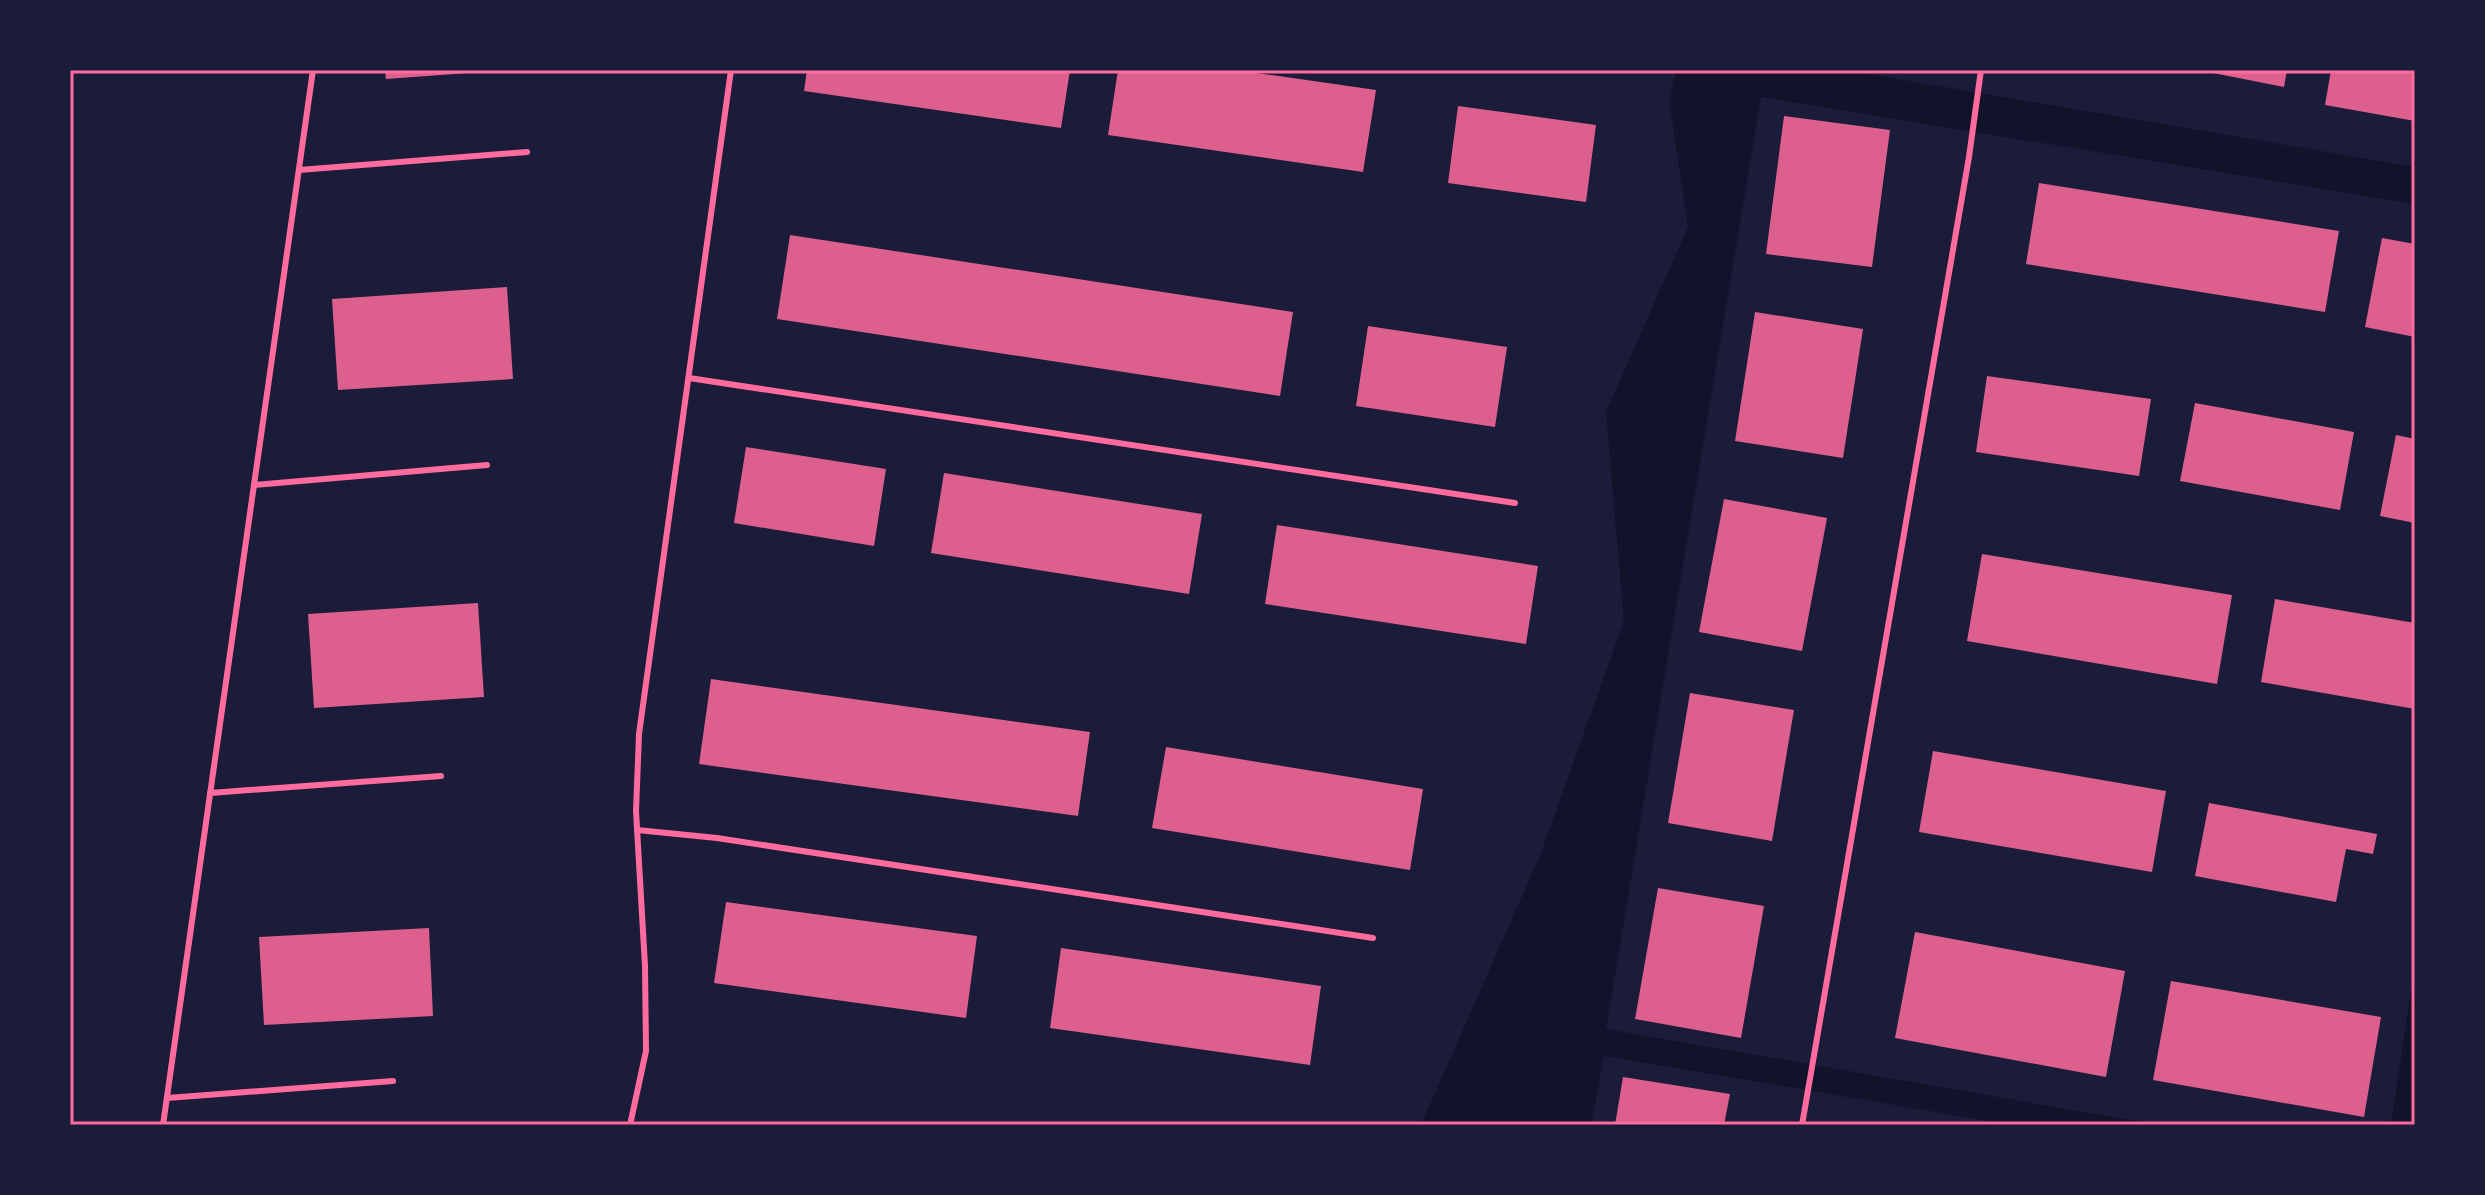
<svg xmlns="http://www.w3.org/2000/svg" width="2485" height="1195" font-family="Barlow,sans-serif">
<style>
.water{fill:#12122b}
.building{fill:#dd5f8e}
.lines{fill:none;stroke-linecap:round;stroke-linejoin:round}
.service{stroke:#ff6b9d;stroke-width:6}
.neatline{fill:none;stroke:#ff6b9d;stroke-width:3}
</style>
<rect width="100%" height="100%" fill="#1b1b3a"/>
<g class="water">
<polygon points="1676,70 1845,70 2415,167 2415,204 1761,97 1606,1029 2159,1125 2013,1125 1604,1056 1591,1125 1421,1125 1541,853 1624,621 1606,412 1688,227 1669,100"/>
<polygon points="2414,970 2415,1125 2391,1125"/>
</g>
<g class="building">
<polygon points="385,70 481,70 482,72 386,79"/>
<polygon points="807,70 1070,70 1061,128 804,91"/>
<polygon points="1118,70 1236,70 1376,90 1363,172 1108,135"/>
<polygon points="2198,70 2287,70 2284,87"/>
<polygon points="2331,70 2415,70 2415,121 2325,105"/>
<polygon points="1458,106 1596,125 1586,202 1448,183"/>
<polygon points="1784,116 1890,130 1872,267 1766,254"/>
<polygon points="2039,183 2339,231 2325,312 2026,264"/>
<polygon points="790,235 1293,312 1280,396 777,319"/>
<polygon points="2382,238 2415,244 2415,337 2365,327"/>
<polygon points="507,287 513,379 338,390 332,299"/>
<polygon points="1755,312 1863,329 1843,458 1735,441"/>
<polygon points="1368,326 1507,347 1495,427 1356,406"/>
<polygon points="1987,376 2151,399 2139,476 1976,452"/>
<polygon points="2195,403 2354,432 2340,510 2180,481"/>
<polygon points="2396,435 2415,439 2415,523 2380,516"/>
<polygon points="746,447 886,469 874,546 734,523"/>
<polygon points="944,473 1202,514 1189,594 931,553"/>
<polygon points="1724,499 1827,518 1802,651 1699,632"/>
<polygon points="1277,525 1538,566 1526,644 1265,604"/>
<polygon points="1982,554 2232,595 2217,684 1967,641"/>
<polygon points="2275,599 2415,623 2415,709 2261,682"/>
<polygon points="478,603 484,697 314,708 308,614"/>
<polygon points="711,679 1090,732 1078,816 699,764"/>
<polygon points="1690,693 1794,710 1772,841 1668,823"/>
<polygon points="1166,747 1423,789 1410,870 1152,828"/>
<polygon points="1933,751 2166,791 2152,872 1919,832"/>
<polygon points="2209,803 2377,834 2373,854 2346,849 2336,902 2195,876"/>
<polygon points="1658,888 1764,906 1741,1038 1635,1019"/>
<polygon points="726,902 977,936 966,1018 714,983"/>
<polygon points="429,928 433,1016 264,1025 259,937"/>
<polygon points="1915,932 2125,971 2106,1077 1895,1038"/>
<polygon points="1061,948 1321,986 1310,1065 1050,1028"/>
<polygon points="2171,981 2381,1017 2364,1117 2153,1080"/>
<polygon points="1623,1077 1730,1094 1724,1125 1615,1125"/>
</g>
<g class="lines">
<g class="service">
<polyline points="299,170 527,152"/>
<polyline points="689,378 1515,503"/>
<polyline points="254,485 487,465"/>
<polyline points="210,793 441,776"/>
<polyline points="637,830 717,838 1373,938"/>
<polyline points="167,1098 393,1081"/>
<polyline points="163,1125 313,70"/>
<polyline points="630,1125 646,1051 645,966 636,811 639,734 731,70"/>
<polyline points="1802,1125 1969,157 1981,70"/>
</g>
</g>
<rect width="2485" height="1195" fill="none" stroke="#1b1b3a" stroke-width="144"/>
<rect x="72" y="72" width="2341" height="1051" class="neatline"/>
</svg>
